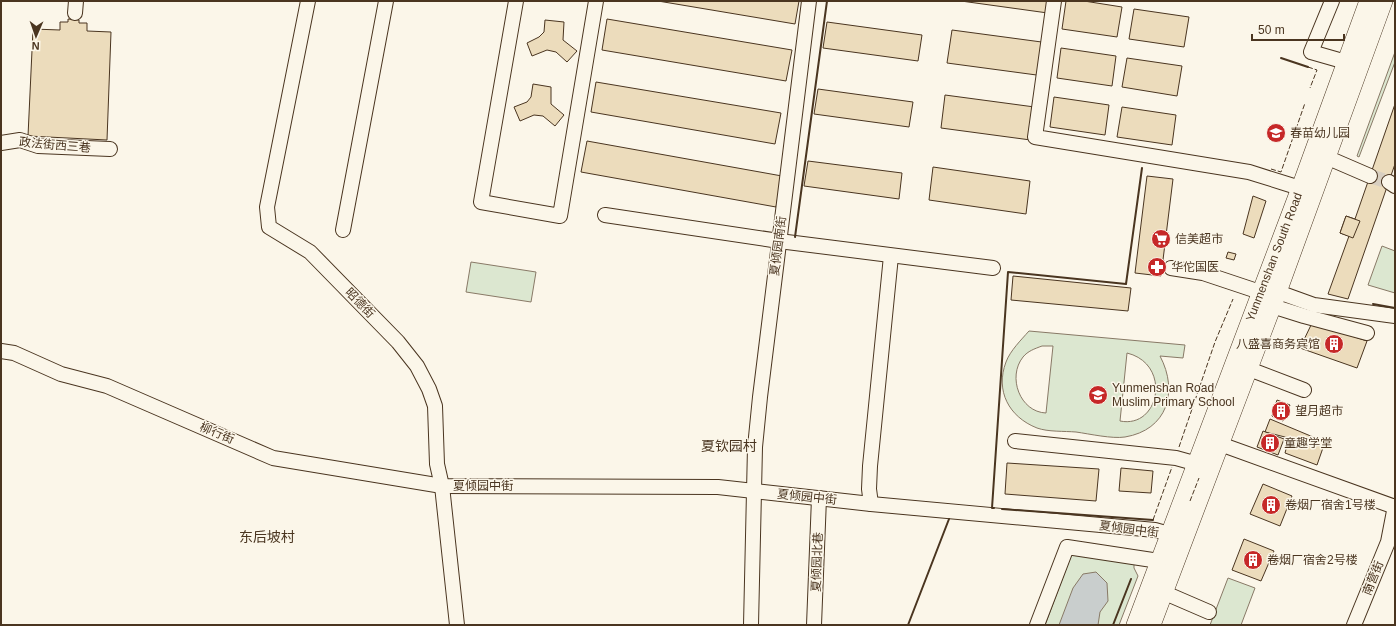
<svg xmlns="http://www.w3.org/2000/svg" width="1396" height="626" font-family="Arial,'Noto Sans SC',sans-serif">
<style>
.green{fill:#dce7d0;stroke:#887966;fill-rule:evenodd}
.water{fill:#c9cecd;stroke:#887966}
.building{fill:#ecdcbc;stroke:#4a3520}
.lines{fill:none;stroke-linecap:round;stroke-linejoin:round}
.minor-tunnel{stroke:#d8cfc1;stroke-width:14;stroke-dasharray:14 7;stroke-linecap:butt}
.minor-casing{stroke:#4a3520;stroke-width:16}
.major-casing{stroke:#4a3520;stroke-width:18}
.minor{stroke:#fbf6e9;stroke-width:14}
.major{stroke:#fbf6e9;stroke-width:17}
.fence{stroke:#4a3520;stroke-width:1;stroke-dasharray:5 2;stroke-linecap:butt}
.wall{stroke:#4a3520;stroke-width:2}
.labels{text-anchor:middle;stroke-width:3;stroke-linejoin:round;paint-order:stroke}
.poi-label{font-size:12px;fill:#4a3520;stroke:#fbf6e9;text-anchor:start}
.street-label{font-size:12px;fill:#4a3520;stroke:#fbf6e9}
.quarter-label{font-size:14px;fill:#4a3520;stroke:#fbf6e9}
</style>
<rect width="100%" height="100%" fill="#fbf6e9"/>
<g class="green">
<polygon points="1395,52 1395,62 1359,157 1357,156"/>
<polygon points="1382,246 1395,251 1395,293 1368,285"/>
<polygon points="471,262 536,272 531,302 466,292"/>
<path d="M1029,331L1185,345L1183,358L1160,356C1179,392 1167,430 1125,437C1112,439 1090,434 1076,432C1064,431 1048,432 1037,428C1009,417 995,391 1006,362C1010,351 1021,340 1029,331ZM1042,346H1053L1046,413C1020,412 1007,377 1023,357C1028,351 1034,349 1042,346ZM1127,353C1172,364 1160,429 1120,421Z"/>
<polygon points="1072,553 1134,559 1134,568 1138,576 1119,625 1045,625"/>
<polygon points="1228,578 1255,588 1241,625 1210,625"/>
</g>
<polygon class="water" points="1096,572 1107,583 1108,601 1100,612 1098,625 1059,625 1073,588 1083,574"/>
<g class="building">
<polygon points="658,1 799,1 795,24"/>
<polygon points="961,1 1057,1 1055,14"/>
<polygon points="1066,1 1084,1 1122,7 1117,37 1062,29"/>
<polygon points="1134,9 1189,17 1184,47 1129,39"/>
<polygon points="68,19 79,20 79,23 87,23 87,31 111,32 107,140 28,136 33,29 60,30 60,22 68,22"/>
<polygon points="607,19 792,50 786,81 602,50"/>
<polygon points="545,20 564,22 563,40 577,51 567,62 556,52 547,50 532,56 527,43 539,37 544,32"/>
<polygon points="827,22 922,35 918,61 823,48"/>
<polygon points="952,30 1049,43 1044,76 947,63"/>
<polygon points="1061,48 1116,56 1112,86 1057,78"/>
<polygon points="1127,58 1182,66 1177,96 1122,87"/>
<polygon points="596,82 781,113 775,144 591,112"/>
<polygon points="533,84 551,87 551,104 564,115 555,126 543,116 534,115 520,121 514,107 527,102 531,97"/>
<polygon points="818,89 913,102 909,127 814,114"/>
<polygon points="945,95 1042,108 1038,141 941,128"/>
<polygon points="1054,97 1109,105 1105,135 1050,127"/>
<polygon points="1395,104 1395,164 1348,299 1328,294 1349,236 1340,233 1346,216 1355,219"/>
<polygon points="1122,107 1176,115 1172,145 1117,137"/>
<polygon points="587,141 782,176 776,207 581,172"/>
<polygon points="808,161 902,173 899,199 804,186"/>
<polygon points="933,167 1030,181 1026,214 929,200"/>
<polygon points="1147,176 1173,179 1161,276 1135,273"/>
<polygon points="1253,196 1266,201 1254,238 1243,234"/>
<polygon points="1346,216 1360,221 1353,238 1340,233"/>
<polygon points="1228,252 1236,254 1234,260 1226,258"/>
<polygon points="1013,276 1131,288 1128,311 1011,300"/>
<polygon points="1312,323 1367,341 1357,368 1300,348"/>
<polygon points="1277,400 1290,405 1283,421 1272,416"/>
<polygon points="1270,419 1325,442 1317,465 1285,453 1289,438 1265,432"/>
<polygon points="1263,431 1284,439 1278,455 1257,447"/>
<polygon points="1007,463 1099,469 1096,501 1005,494"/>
<polygon points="1121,468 1153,471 1151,493 1119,491"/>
<polygon points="1263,484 1292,496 1280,526 1250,514"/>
<polygon points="1244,539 1274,551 1261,581 1232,570"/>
</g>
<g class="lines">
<polyline class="minor-tunnel" points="1370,176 1389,182"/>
<defs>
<g id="minor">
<polyline points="308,1 267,207 269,227 310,252 398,342 417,366 429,389 435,406 437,464 442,486 457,625"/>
<polyline points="516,1 481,202 560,216 596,1"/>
<polyline points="1054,1 1035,137 1249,172 1300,188"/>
<polyline points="1332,1 1311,52 1346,62"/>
<polyline points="75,13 76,1"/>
<polyline points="1,143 20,140 38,146 110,149"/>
<polyline points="1326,157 1370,176"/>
<polyline points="1389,182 1395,186"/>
<polyline points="605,215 779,241 993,268"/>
<polyline points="343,230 386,1"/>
<polyline points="1171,268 1203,273 1260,292"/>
<polyline points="1278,292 1314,305 1395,316"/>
<polyline points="1272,306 1304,316 1367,333"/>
<polyline points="1,351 14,353 61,374 107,386 273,458 442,486 718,487 871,504 1155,530 1169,534"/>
<polyline points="1249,369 1304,390"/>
<polyline points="1015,441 1176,458 1194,463"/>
<polyline points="1220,444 1395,507"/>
<polyline points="871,504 869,489 870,466 891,256"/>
<polyline points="1165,593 1209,612"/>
<polyline points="751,625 755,447 760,397 809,1"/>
<polyline points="814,625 819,498"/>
<polyline points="1037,625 1067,547 1159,561"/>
<polyline points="1354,625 1388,542 1395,506"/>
</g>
<g id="major">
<polyline points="1135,625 1300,188 1368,1"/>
<polyline points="1152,625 1278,292 1384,1"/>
</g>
</defs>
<use href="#minor" class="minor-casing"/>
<use href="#major" class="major-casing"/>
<use href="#minor" class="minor"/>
<use href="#major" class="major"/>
<g class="fence">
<polyline points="1308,67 1317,70 1310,88"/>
<polyline points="1271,169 1281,172 1305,103"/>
<polyline points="1179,447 1215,342 1233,299"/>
<polyline points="1190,501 1199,478"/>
<polyline points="1153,520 1172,467"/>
</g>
<g class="wall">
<polyline points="1281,58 1308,67"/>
<polyline points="795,237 827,1"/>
<polyline points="1373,304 1395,308"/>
<polyline points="994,508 992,508 1008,272 1126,284 1142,168"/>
<polyline points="1002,509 1153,520"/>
<polyline points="908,625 949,519"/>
<polyline points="1113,625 1131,579"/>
</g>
</g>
<defs>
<symbol id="school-disc" viewBox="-11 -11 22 22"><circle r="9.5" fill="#c62828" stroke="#fbf6e9"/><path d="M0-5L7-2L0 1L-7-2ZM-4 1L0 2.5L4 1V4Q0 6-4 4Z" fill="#fff"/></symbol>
<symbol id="supermarket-disc" viewBox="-11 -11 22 22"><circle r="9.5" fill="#c62828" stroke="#fbf6e9"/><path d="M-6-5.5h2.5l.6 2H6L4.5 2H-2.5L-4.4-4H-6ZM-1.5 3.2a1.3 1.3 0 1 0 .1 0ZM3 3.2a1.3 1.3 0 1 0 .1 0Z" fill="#fff"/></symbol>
<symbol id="pharmacy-disc" viewBox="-11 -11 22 22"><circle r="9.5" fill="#c62828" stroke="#fbf6e9"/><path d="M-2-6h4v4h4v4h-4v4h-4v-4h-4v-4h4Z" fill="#fff"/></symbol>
<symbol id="building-disc" viewBox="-11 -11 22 22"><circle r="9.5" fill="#c62828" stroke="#fbf6e9"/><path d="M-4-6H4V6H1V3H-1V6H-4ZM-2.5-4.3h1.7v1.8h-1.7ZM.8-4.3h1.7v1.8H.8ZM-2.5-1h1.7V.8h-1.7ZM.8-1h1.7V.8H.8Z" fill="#fff"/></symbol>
</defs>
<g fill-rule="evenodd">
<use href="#school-disc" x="1265" y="122" width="22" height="22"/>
<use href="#supermarket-disc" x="1150" y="228" width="22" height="22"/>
<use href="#pharmacy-disc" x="1146" y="256" width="22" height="22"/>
<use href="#building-disc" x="1323" y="333" width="22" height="22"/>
<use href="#school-disc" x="1087" y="384" width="22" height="22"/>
<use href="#building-disc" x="1270" y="400" width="22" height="22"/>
<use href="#building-disc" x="1259" y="432" width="22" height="22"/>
<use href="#building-disc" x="1260" y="494" width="22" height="22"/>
<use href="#building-disc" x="1242" y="549" width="22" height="22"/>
</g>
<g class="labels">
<g class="poi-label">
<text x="1290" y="137">春苗幼儿园</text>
<text x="1175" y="243">信美超市</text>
<text x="1171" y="271">华佗国医</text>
<text x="1320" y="348" text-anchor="end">八盛喜商务宾馆</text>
<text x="1112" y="392">Yunmenshan Road<tspan x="1112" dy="14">Muslim Primary School</tspan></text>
<text x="1295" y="415">望月超市</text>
<text x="1284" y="447">童趣学堂</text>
<text x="1285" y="509">卷烟厂宿舍1号楼</text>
<text x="1267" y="564">卷烟厂宿舍2号楼</text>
</g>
<g class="street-label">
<text transform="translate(55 145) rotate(5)" y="4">政法街西三巷</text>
<text transform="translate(778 246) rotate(-83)" y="4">夏倾园南街</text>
<text transform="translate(1274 257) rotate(-69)" y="4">Yunmenshan South Road</text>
<text transform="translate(360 303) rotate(46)" y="4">昭德街</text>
<text transform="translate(217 433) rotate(23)" y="4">柳行街</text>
<text x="483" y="490">夏倾园中街</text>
<text transform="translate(807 497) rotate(6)" y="4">夏倾园中街</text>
<text transform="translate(1129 529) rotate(7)" y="4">夏倾园中街</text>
<text transform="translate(817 562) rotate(-88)" y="4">夏倾园北巷</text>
<text transform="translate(1373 578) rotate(-68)" y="4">南营街</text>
</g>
<g class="quarter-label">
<text x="729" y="451">夏钦园村</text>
<text x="267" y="542">东后坡村</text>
</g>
</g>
<rect width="1396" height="626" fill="none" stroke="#4a3520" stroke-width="4"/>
<g transform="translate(36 36) rotate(182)" stroke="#fbf6e9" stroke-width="3" paint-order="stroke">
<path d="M0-3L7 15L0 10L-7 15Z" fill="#4a3520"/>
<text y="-6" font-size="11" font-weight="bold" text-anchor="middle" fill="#4a3520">N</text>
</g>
<path d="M1252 34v6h92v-6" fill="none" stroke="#4a3520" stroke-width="2"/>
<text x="1258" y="34" font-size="12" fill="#4a3520" stroke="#fbf6e9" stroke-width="3" paint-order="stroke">50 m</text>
</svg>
